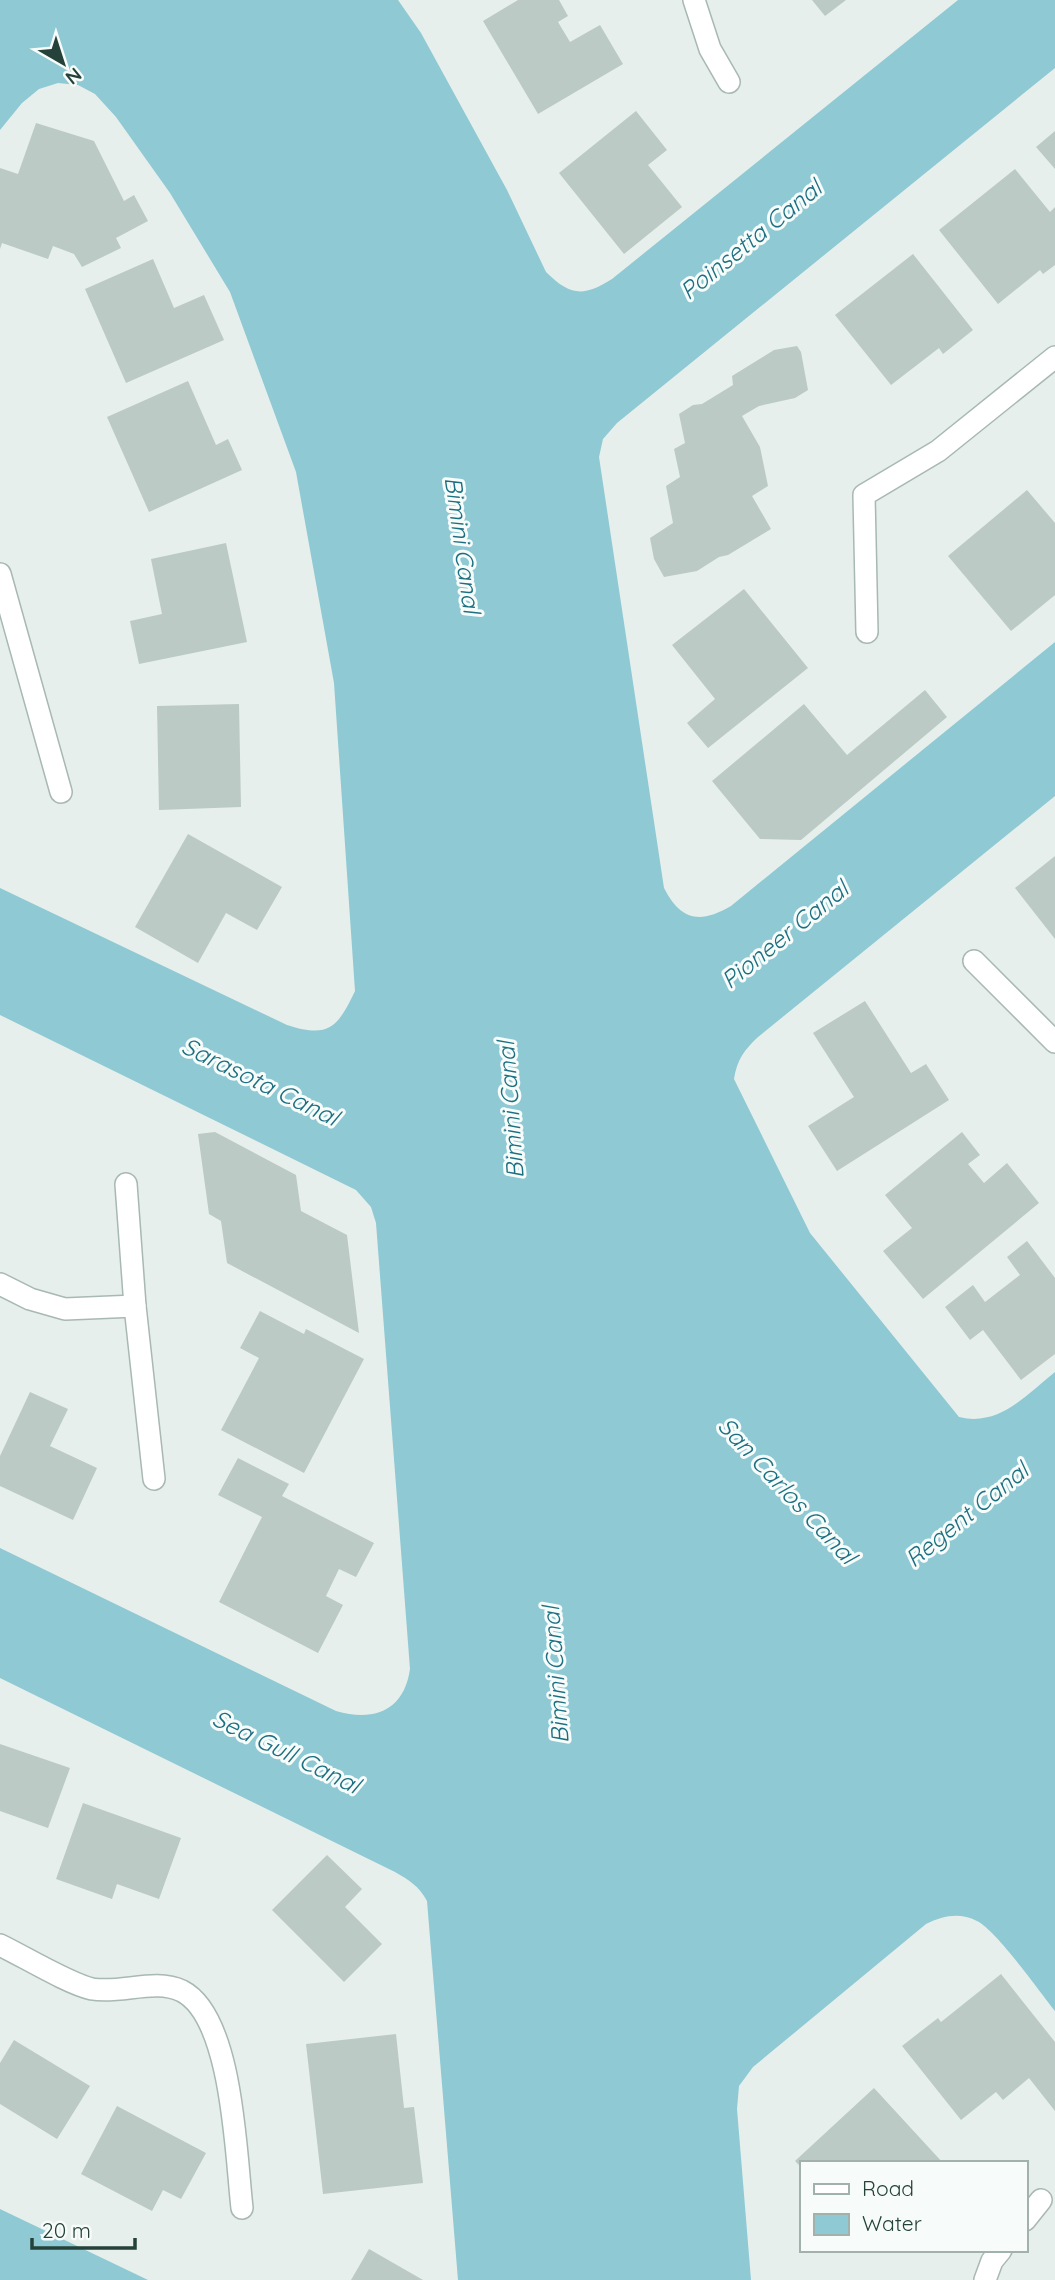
<svg xmlns="http://www.w3.org/2000/svg" width="1055" height="2280" font-family="Quicksand,sans-serif">
<style>
.water{fill:#8ec9d4}
.building{fill:#bbcac4}
.lines{fill:none;stroke-linecap:round;stroke-linejoin:round}
.minor-casing{stroke:#a8b8b2;stroke-width:24}
.minor{stroke:#fff;stroke-width:21}
.labels{text-anchor:middle;stroke-width:6;stroke-linejoin:round;paint-order:stroke}
.water-label{font-size:24px;font-style:italic;fill:#1c6f80;stroke:#f7fbf9}
</style>
<rect width="100%" height="100%" fill="#e6efeb"/>
<g class="water">
<path d="M0,0H398L421,33L507,190L546,272C570,296 584,297 612,279L958,0H1055V68L617,423L603,439L599,457L664,888C681,921 700,924 731,906L1055,642V796L758,1037C744,1050 737,1060 734,1079L810,1233L959,1417C999,1427 1026,1395 1055,1372V2011C1039,1991 996,1930 977,1921C959,1912 943,1916 926,1924L753,2067L739,2086L737,2109L751,2280H458L427,1901C419,1886 409,1880 395,1872L0,1678V1548L336,1711C374,1722 404,1711 410,1669L376,1223L371,1207L356,1190L0,1015V888L287,1025C328,1038 337,1029 355,991L334,683L296,472L230,292L170,193L116,117L95,94L78,85L58,83L39,89L22,103L0,130Z"/>
<polygon points="0,2209 148,2280 0,2280"/>
</g>
<g class="building">
<polygon points="518,0 559,0 568,16 558,22 570,42 600,25 623,64 538,114 483,21"/>
<polygon points="812,0 846,0 825,16"/>
<polygon points="636,111 667,150 648,165 682,207 624,254 559,173"/>
<polygon points="36,123 94,141 124,201 134,195 148,221 116,238 121,248 82,267 74,254 53,246 48,259 2,243 0,249 0,168 18,174"/>
<polygon points="1055,131 1055,169 1036,147"/>
<polygon points="1015,169 1050,212 1055,207 1055,265 1043,274 1040,270 998,304 939,230"/>
<polygon points="913,254 973,330 943,354 939,348 891,385 835,315"/>
<polygon points="153,259 174,308 204,295 224,340 126,383 85,289"/>
<polygon points="797,346 801,352 808,390 795,398 759,406 742,416 760,447 768,486 752,496 771,529 728,555 719,557 697,571 664,577 654,559 650,538 673,523 666,486 680,477 674,449 685,443 679,414 693,405 702,404 733,385 732,376 774,350"/>
<polygon points="188,381 216,445 228,439 242,470 149,512 107,417"/>
<polygon points="1027,490 1055,523 1055,595 1011,631 948,556"/>
<polygon points="226,543 247,642 139,664 130,621 162,614 151,559"/>
<polygon points="744,589 808,668 708,748 687,723 715,699 672,645"/>
<polygon points="925,690 947,717 801,840 760,839 712,781 804,704 847,755"/>
<polygon points="239,704 241,807 159,810 157,706"/>
<polygon points="188,834 282,887 257,930 226,913 198,963 135,927"/>
<polygon points="1055,856 1055,939 1015,888"/>
<polygon points="865,1001 911,1073 926,1064 949,1100 837,1171 808,1126 854,1097 813,1033"/>
<polygon points="215,1132 296,1175 301,1211 347,1235 359,1333 227,1263 221,1221 209,1214 198,1134"/>
<polygon points="962,1132 980,1155 968,1164 984,1183 1007,1163 1039,1203 923,1299 883,1251 912,1228 885,1195"/>
<polygon points="1027,1241 1055,1278 1055,1354 1021,1380 983,1330 970,1340 945,1307 973,1285 985,1302 1020,1275 1007,1257"/>
<polygon points="260,1311 304,1334 306,1329 364,1359 304,1473 221,1430 259,1358 240,1348"/>
<polygon points="30,1392 68,1409 50,1446 97,1468 73,1520 0,1486 0,1456"/>
<polygon points="238,1458 289,1484 282,1496 374,1543 356,1577 339,1569 326,1596 343,1605 318,1653 219,1602 262,1517 218,1495"/>
<polygon points="0,1744 70,1768 48,1828 0,1811"/>
<polygon points="83,1803 181,1838 159,1899 117,1884 112,1899 56,1879"/>
<polygon points="327,1855 362,1889 345,1907 382,1944 344,1982 272,1910"/>
<polygon points="1001,1974 1055,2042 1055,2111 1029,2078 1003,2100 996,2092 961,2120 902,2046 938,2018 941,2022"/>
<polygon points="396,2034 404,2108 414,2107 423,2183 323,2194 306,2044"/>
<polygon points="14,2040 90,2086 57,2139 0,2104 0,2063"/>
<polygon points="874,2088 943,2163 801,2163 801,2167 795,2161"/>
<polygon points="117,2106 206,2153 181,2199 163,2190 152,2211 81,2174"/>
<polygon points="369,2249 423,2280 351,2280"/>
</g>
<g class="lines">
<defs>
<g id="minor">
<polyline points="694,0 710,49 729,82"/>
<polyline points="0,574 61,792"/>
<polyline points="867,632 864,495 938,451 1055,357"/>
<polyline points="974,961 1055,1042"/>
<polyline points="126,1184 135,1306 154,1479"/>
<polyline points="0,1284 30,1299 65,1309 135,1306"/>
<path d="M0,1945C23,1956 69,1984 92,1989C122,1994 155,1978 182,1991C233,2017 236,2157 242,2208"/>
<polyline points="1025,2220 1041,2200"/>
<polyline points="985,2280 992,2261 1001,2250"/>
</g>
</defs>
<use href="#minor" class="minor-casing"/>
<use href="#minor" class="minor"/>
</g>
<g class="labels">
<g class="water-label">
<text transform="translate(751 240) rotate(-39)" y="8">Poinsetta Canal</text>
<text transform="translate(462 545) rotate(82)" y="8">Bimini Canal</text>
<text transform="translate(785 935) rotate(-39)" y="8">Pioneer Canal</text>
<text transform="translate(260 1082) rotate(26)" y="8">Sarasota Canal</text>
<text transform="translate(511 1110) rotate(-94)" y="8">Bimini Canal</text>
<text transform="translate(787 1491) rotate(47)" y="8">San Carlos Canal</text>
<text transform="translate(967 1515) rotate(-39)" y="8">Regent Canal</text>
<text transform="translate(556 1675) rotate(-94)" y="8">Bimini Canal</text>
<text transform="translate(286 1752) rotate(26)" y="8">Sea Gull Canal</text>
</g>
</g>
<rect x="800" y="2161" width="228" height="91" fill="#f7fbf9" stroke="#a3b1ad" stroke-width="2"/>
<rect x="814" y="2184" width="35" height="10" fill="#ffffff" stroke="#a3b1ad" stroke-width="2"/>
<text x="862" y="2196" font-size="21" fill="#24423a">Road</text>
<rect x="814" y="2214" width="35" height="21" fill="#8ec9d4" stroke="#a3b1ad" stroke-width="2"/>
<text x="862" y="2231" font-size="21" fill="#24423a">Water</text>
<g transform="translate(63 63) rotate(141)" stroke="#f7fbf9" stroke-width="5" paint-order="stroke">
<path d="M0-5L12 26L0 18L-12 26Z" fill="#24423a"/>
<text y="-10" font-size="19" font-weight="bold" text-anchor="middle" fill="#24423a">N</text>
</g>
<path d="M32 2238v10h103v-10" fill="none" stroke="#24423a" stroke-width="3.5"/>
<text x="42" y="2238" font-size="21" fill="#24423a" stroke="#f7fbf9" stroke-width="5" paint-order="stroke">20 m</text>
</svg>
